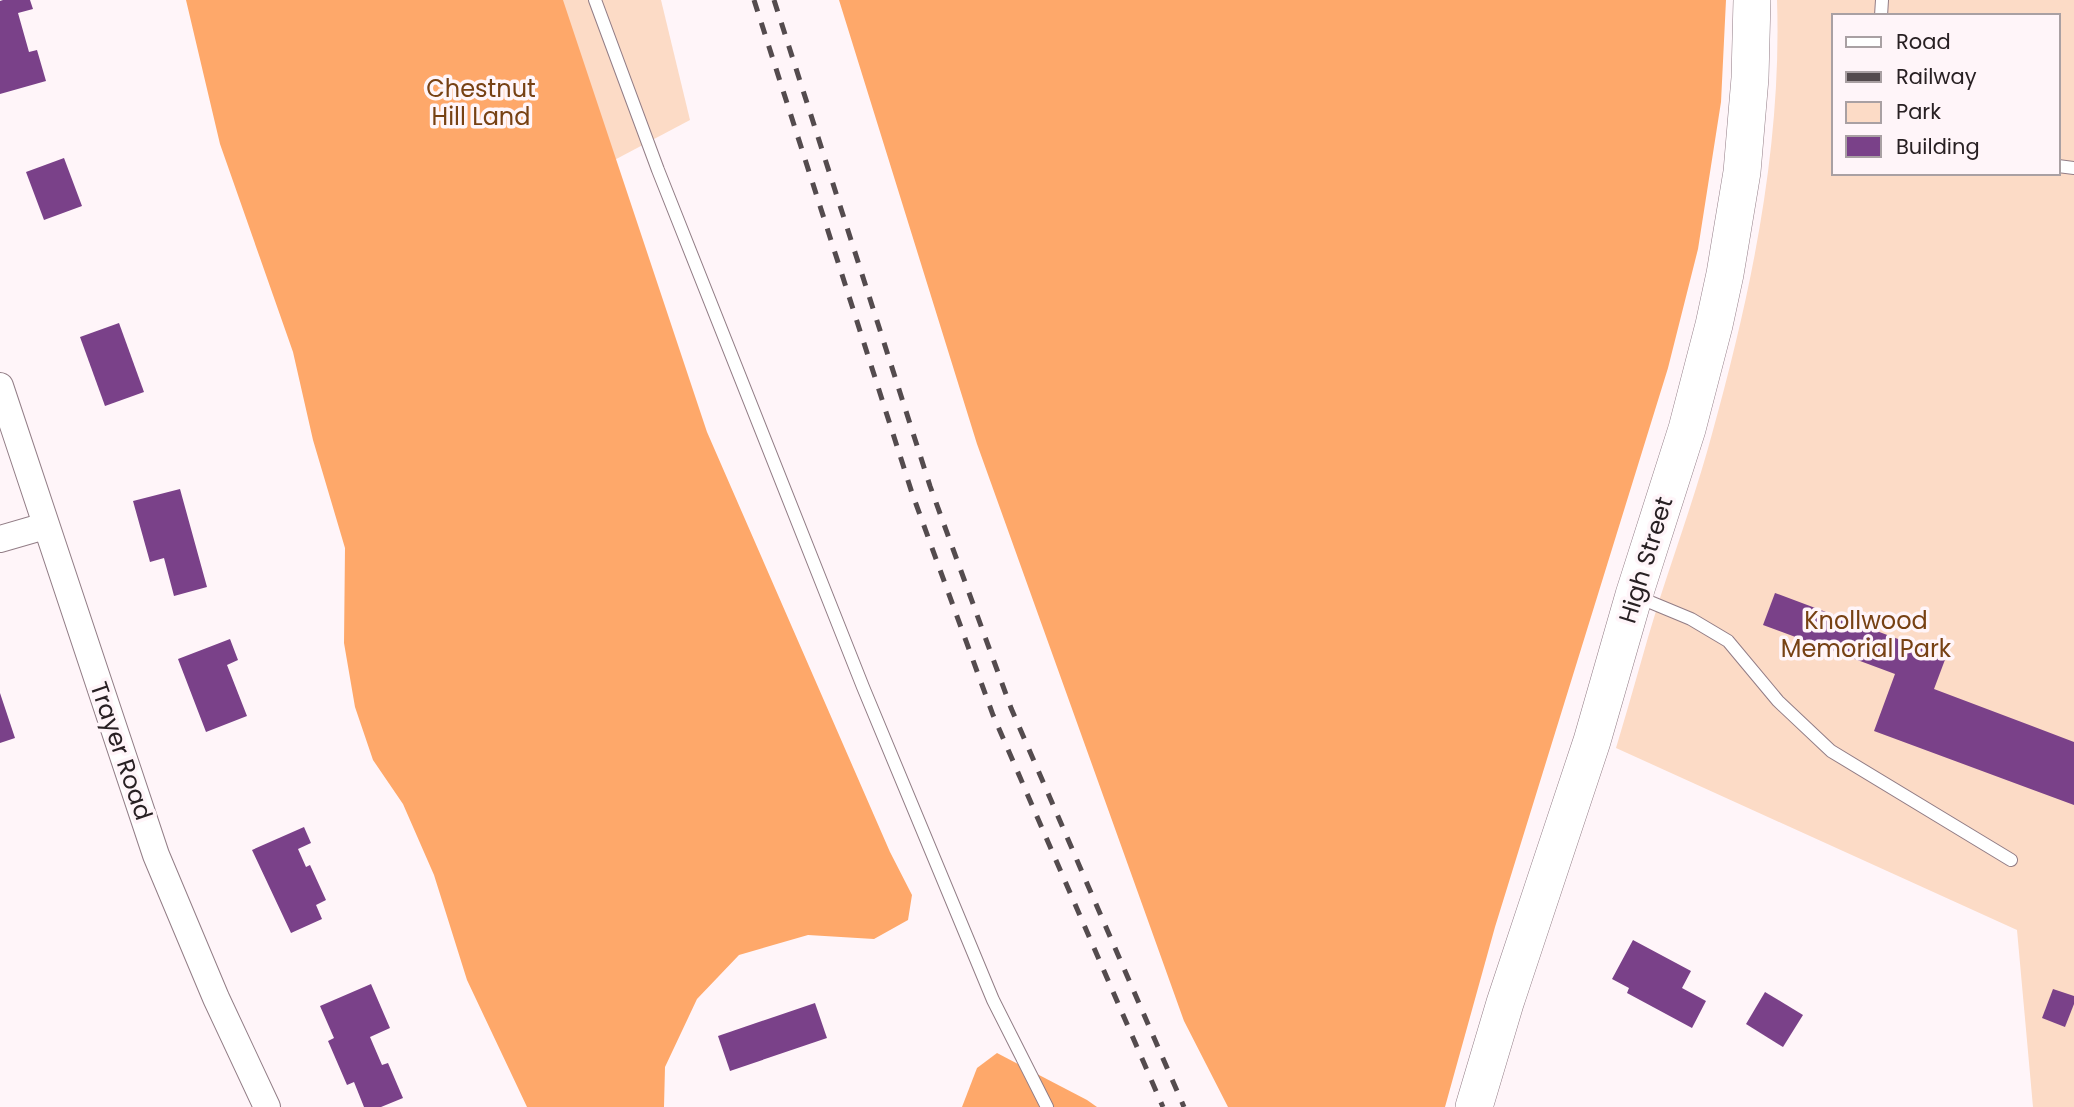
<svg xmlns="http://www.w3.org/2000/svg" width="2074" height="1107" font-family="Poppins,sans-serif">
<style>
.green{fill:#fcdbc6;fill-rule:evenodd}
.forest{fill:#fea86a}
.building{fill:#7a4189}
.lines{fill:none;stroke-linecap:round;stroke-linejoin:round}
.lane-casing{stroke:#927d86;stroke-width:14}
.street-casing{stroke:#927d86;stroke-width:28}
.secondary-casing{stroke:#927d86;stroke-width:38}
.lane{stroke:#fff;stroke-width:12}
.street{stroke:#fff;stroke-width:26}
.secondary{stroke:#fff;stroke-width:37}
.rail{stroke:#544b4e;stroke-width:5;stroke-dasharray:12 12;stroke-linecap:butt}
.labels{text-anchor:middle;stroke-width:7;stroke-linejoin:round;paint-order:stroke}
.park-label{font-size:24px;fill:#774113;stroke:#fff5f9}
.street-label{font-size:24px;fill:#282023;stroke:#fff5f9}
</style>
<rect width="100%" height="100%" fill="#fff5f9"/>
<g class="green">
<polygon points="242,0 661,0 690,120 571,183"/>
<path d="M1777,0H2074V1107H2033L2017,930L1616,748C1631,699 1644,649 1659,601C1677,545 1697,490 1712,434C1751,293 1782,147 1777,0ZM1834,16H2058V173H1834Z"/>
</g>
<g class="forest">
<polygon points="186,0 563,0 707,432 890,852 912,895 908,920 874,939 808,935 739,955 697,999 665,1067 664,1107 527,1107 467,980 434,875 403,804 373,760 355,707 344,643 345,548 313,440 293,352 220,144"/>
<polygon points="839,0 1726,0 1721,102 1698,249 1668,368 1495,927 1445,1107 1228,1107 1184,1021 977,444"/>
<polygon points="997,1053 1087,1100 1097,1107 962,1107 977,1068"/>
</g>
<g class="building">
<polygon points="3,0 30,0 33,9 18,13 29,52 37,50 46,81 0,94 0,1"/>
<polygon points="64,158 82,206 44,220 26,172"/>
<polygon points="119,323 144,392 105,406 80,337"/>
<polygon points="180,489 207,587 174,596 164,558 150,562 133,501"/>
<polygon points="1775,593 1946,657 1934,689 2074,742 2074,805 1874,731 1895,674 1763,625"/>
<polygon points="230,639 238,660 227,665 247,716 206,732 178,659"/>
<polygon points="0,693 15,738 0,743"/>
<polygon points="304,827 311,843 298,849 306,867 310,865 326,900 316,905 322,919 291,933 252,850"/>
<polygon points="1633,940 1691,971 1682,988 1706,1001 1692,1028 1627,993 1629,988 1612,979"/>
<polygon points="371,984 390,1028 370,1037 382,1065 388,1063 403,1098 381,1107 364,1107 354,1082 347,1085 328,1041 334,1038 320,1006"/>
<polygon points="2053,989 2074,996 2074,1004 2065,1027 2042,1018"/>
<polygon points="1765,992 1803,1015 1783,1047 1746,1024"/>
<polygon points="815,1003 827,1038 730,1071 718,1036"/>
</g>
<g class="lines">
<defs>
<g id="lane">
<polyline points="595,0 658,170 863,687 993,1000 1047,1107"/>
<polyline points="1881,16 1882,0"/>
<polyline points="2058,166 2074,168"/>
<polyline points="1638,597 1691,619 1728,641 1778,701 1831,751 2011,860"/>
</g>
<g id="street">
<polyline points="0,386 156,855 216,998 267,1107"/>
<polyline points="0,539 45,526"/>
</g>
<polyline id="secondary" points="1474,1107 1505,1003 1592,741 1634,595 1687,429 1714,325 1725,274 1742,172 1750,78 1752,0"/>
</defs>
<use href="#lane" class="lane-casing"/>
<use href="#street" class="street-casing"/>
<use href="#secondary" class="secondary-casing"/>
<use href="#lane" class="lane"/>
<use href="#street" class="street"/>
<use href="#secondary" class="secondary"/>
<g class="rail">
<polyline points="754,0 912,493 993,715 1163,1107"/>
<polyline points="774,0 930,486 1011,708 1184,1107"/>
</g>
</g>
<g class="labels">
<g class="park-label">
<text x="481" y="97">Chestnut<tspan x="481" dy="28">Hill Land</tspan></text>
<text x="1866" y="629">Knollwood<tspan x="1866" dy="28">Memorial Park</tspan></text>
</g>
<g class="street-label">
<text transform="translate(1646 560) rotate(-73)" y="8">High Street</text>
<text transform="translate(121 751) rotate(71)" y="8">Trayer Road</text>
</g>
</g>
<rect x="1832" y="14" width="228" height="161" fill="#fff5f9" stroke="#a9a0a3" stroke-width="2"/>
<rect x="1846" y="37" width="35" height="10" fill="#ffffff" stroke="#a9a0a3" stroke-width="2"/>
<text x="1896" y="49" font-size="21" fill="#282023">Road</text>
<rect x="1846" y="72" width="35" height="10" fill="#544b4e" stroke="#a9a0a3" stroke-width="2"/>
<text x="1896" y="84" font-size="21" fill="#282023">Railway</text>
<rect x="1846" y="102" width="35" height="21" fill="#fcdbc6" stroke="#a9a0a3" stroke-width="2"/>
<text x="1896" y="119" font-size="21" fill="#282023">Park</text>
<rect x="1846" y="136" width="35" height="21" fill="#7a4189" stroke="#a9a0a3" stroke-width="2"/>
<text x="1896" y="154" font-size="21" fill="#282023">Building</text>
</svg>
